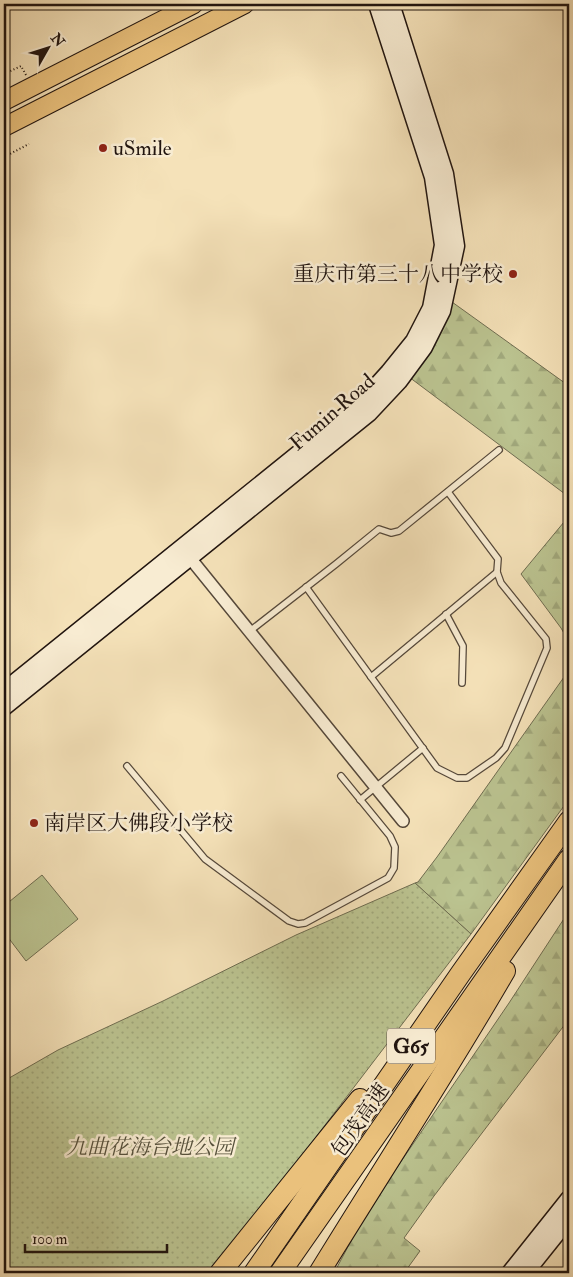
<svg xmlns="http://www.w3.org/2000/svg" width="573" height="1277" font-family="'IM FELL Double Pica','Noto Serif SC',serif">
<style>
.forest{fill:url(#forest-firs);stroke:#6e6c50}
.park{fill:url(#park-dots);stroke:#6e6c50}
.pitch{fill:#bbc390;stroke:#6e6c50}
.lines{fill:none;stroke-linecap:round;stroke-linejoin:round}
.lane-casing{stroke:#55483a;stroke-width:8}
.street-casing{stroke:#55483a;stroke-width:14}
.secondary-casing{stroke:#20140f;stroke-width:19}
.primary-casing{stroke:#20140f;stroke-width:20}
.highway-casing{stroke:#20140f;stroke-width:22}
.path{stroke:#20140f;stroke-width:2;stroke-dasharray:1 2.5;stroke-linecap:butt}
.lane{stroke:#f8ecd2;stroke-width:5.5}
.street{stroke:#f8ecd2;stroke-width:11}
.secondary{stroke:#f8ecd2;stroke-width:16}
.primary{stroke:#eac17c;stroke-width:18}
.highway{stroke:#eac17c;stroke-width:20}
.poi-dot{fill:#8f2418;stroke:#f8ecd2;stroke-width:2}
.labels{text-anchor:middle;stroke-width:5;stroke-linejoin:round;paint-order:stroke}
.shield{fill:#f8ecd2;stroke:#61554a;stroke-width:1}
.shield-label{font-size:20px;font-weight:bold;fill:#20140f}
.poi-label{font-size:21px;fill:#20140f;stroke:#f8ecd2;text-anchor:start}
.street-label{font-size:21px;fill:#20140f;stroke:#f8ecd2}
.park-label{font-size:21px;font-style:italic;fill:#56513c;stroke:#f8ecd2}
</style>
<defs>
<pattern id="forest-firs" width="22" height="20" patternUnits="userSpaceOnUse" patternTransform="scale(1.25)"><rect width="22" height="20" fill="#bbc390"/><path d="M5 1l3.5 6h-7zM16 11l3.5 6h-7z" fill="#a0a77b"/></pattern>
<pattern id="park-dots" width="8" height="8" patternUnits="userSpaceOnUse" patternTransform="scale(1.25)"><rect width="8" height="8" fill="#bbc390"/><path d="M2 2h.1M6 6h.1" fill="none" stroke="#a0a77b" stroke-width="1.8" stroke-linecap="round"/></pattern>
</defs>
<rect width="100%" height="100%" fill="#f5e2b9"/>
<filter id="stains"><feTurbulence type="fractalNoise" baseFrequency=".004" numOctaves="4"/><feColorMatrix values="0 0 0 0 .2 0 0 0 0 .09 0 0 0 0 .02 0 0 0 .5 -.17"/></filter>
<radialGradient id="worn" r=".72"><stop offset=".6" stop-color="#630" stop-opacity="0"/><stop offset="1" stop-color="#630" stop-opacity=".3"/></radialGradient>
<g class="forest">
<polygon points="452,302 569,386 569,497 409,377 443,327"/>
<polygon points="569,516 569,642 561,628 521,574"/>
<polygon points="569,670 569,799 471,934 415,883 418,882 437,857"/>
<polygon points="569,911 569,1019 434,1196 404,1238 420,1251 404,1273 334,1273 366,1213 509,1003"/>
</g>
<polygon class="park" points="415,883 471,934 212,1273 4,1273 4,1081 58,1050 163,1001 296,935"/>
<polygon class="pitch" points="42,875 78,919 26,961 4,932 4,906"/>
<g class="lines">
<defs>
<g id="lane">
<polyline points="306,587 437,768 457,778 467,778 496,758 505,748 547,648 546,639 501,583 497,572 498,559 448,492"/>
<polyline points="446,614 463,646 462,683"/>
<polyline points="250,631 336,564 379,529 391,533 399,531 499,450"/>
<polyline points="371,677 497,572"/>
<polyline points="127,766 205,859 289,921 298,924 305,923 388,878 394,868 395,847 390,836 341,776"/>
<polyline points="360,800 423,748"/>
</g>
<polyline id="street" points="186,553 403,821"/>
<g id="secondary">
<polyline points="4,691 360,404 389,372 414,341 431,308 443,245 433,177 377,4"/>
<polyline points="4,707 369,413 399,381 424,347 442,311 456,246 445,174 391,4"/>
<polyline points="510,1273 569,1199"/>
<polyline points="525,1273 569,1218"/>
</g>
<g id="primary">
<polyline points="4,101 194,4"/>
<polyline points="4,127 245,4"/>
</g>
<g id="highway">
<polyline points="220,1273 360,1099"/>
<polyline points="254,1273 461,973 569,821"/>
<polyline points="280,1273 569,859"/>
<path d="M319,1273C381,1172 446,1073 505,971"/>
</g>
</defs>
<use href="#lane" class="lane-casing"/>
<use href="#street" class="street-casing"/>
<use href="#secondary" class="secondary-casing"/>
<use href="#primary" class="primary-casing"/>
<use href="#highway" class="highway-casing"/>
<g class="path">
<polyline points="4,74 21,66 26,75"/>
<polyline points="4,157 29,144"/>
</g>
<use href="#lane" class="lane"/>
<use href="#street" class="street"/>
<use href="#secondary" class="secondary"/>
<use href="#primary" class="primary"/>
<use href="#highway" class="highway"/>
</g>
<g class="poi-dot">
<circle cx="103" cy="148" r="5"/>
<circle cx="513" cy="274" r="5"/>
<circle cx="34" cy="823" r="5"/>
</g>
<g class="labels">
<rect class="shield" x="387" y="1028.5" width="48" height="35" rx="4"/>
<g class="shield-label">
<text x="411" y="1053">G65</text>
</g>
<g class="poi-label">
<text x="113" y="155">uSmile</text>
<text x="503" y="281" text-anchor="end">重庆市第三十八中学校</text>
<text x="44" y="830">南岸区大佛段小学校</text>
</g>
<g class="street-label">
<text transform="translate(332 412) rotate(-41)" y="7">Fumin Road</text>
<text transform="translate(360 1120) rotate(-55)" y="7">包茂高速</text>
</g>
<g class="park-label">
<text x="150" y="1154">九曲花海台地公园</text>
</g>
</g>
<rect width="573" height="1277" fill="none" stroke="#f5e2b9" stroke-width="20"/>
<rect x="5" y="5" width="563" height="1267" fill="none" stroke="#20140f" stroke-width="2.5"/>
<rect x="10" y="10" width="553" height="1257" fill="none" stroke="#20140f"/>
<g transform="translate(48 48) rotate(51)" stroke="#f8ecd2" stroke-width="4" paint-order="stroke">
<path d="M0-4L9 19L0 12L-9 19Z" fill="#20140f"/>
<text y="-8" font-size="14" font-weight="bold" text-anchor="middle" fill="#20140f">N</text>
</g>
<path d="M25 1244v8h142v-8" fill="none" stroke="#20140f" stroke-width="2.5"/>
<text x="32" y="1244" font-size="15" fill="#20140f" stroke="#f8ecd2" stroke-width="4" paint-order="stroke">100 m</text>
<rect width="100%" height="100%" filter="url(#stains)"/>
<rect width="100%" height="100%" fill="url(#worn)"/>
</svg>
